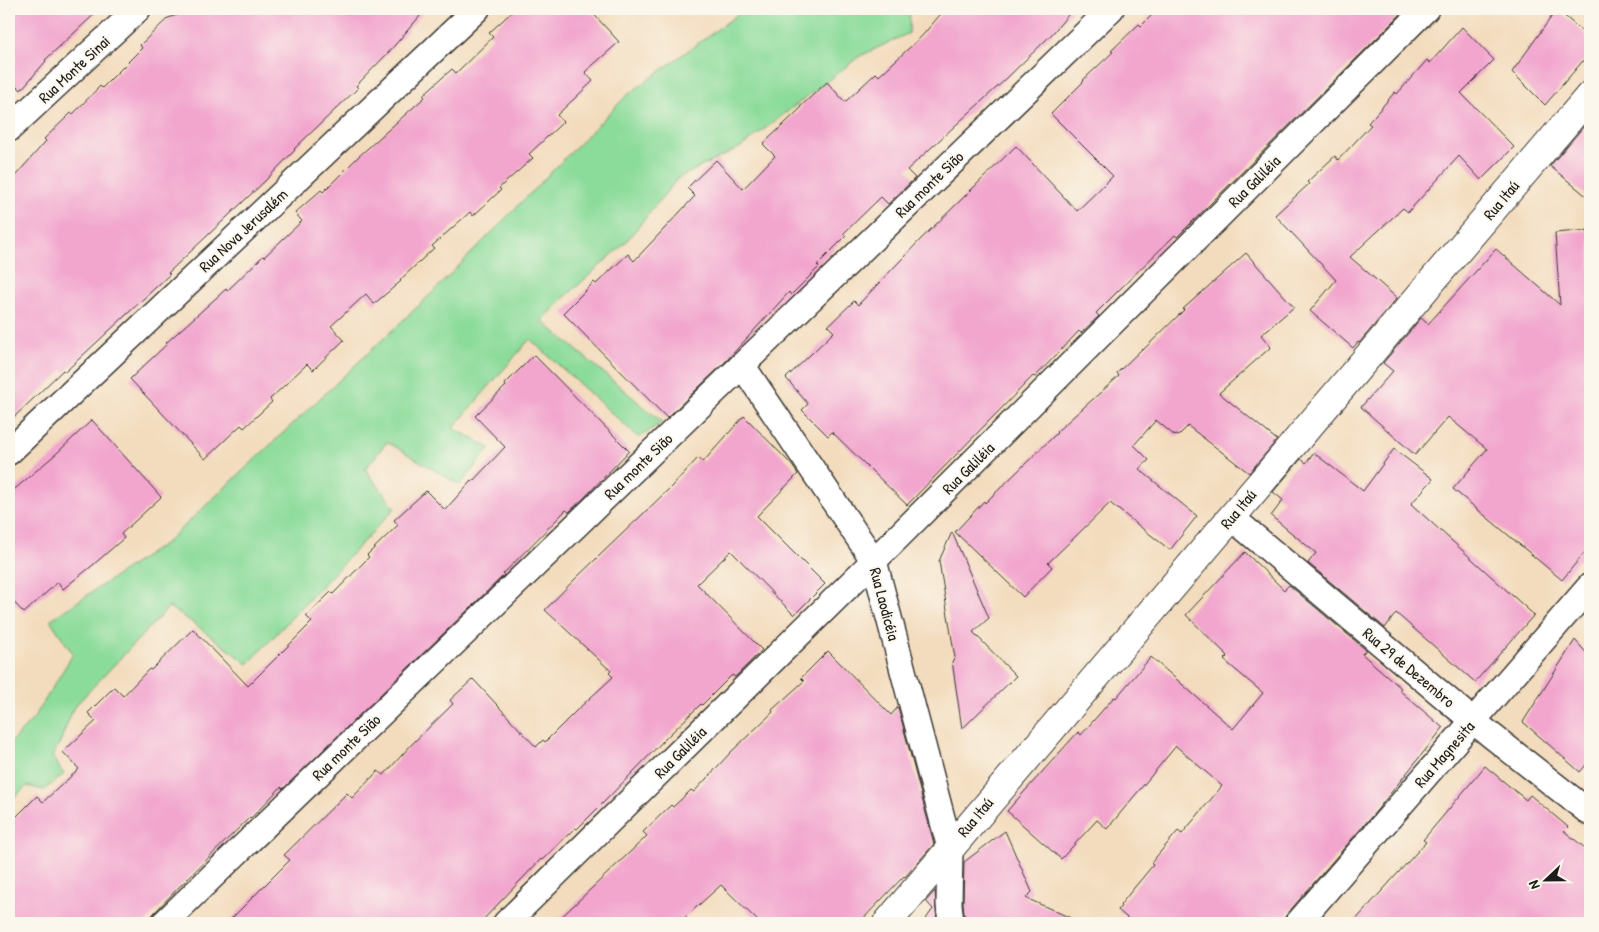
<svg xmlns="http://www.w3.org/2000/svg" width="1599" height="932" font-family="'Patrick Hand',sans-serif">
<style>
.green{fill:#8bdb9a;stroke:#547c5b}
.building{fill:#f2a6ce}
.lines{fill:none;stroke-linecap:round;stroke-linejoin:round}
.minor-casing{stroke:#3c3934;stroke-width:28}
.tertiary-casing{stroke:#3c3934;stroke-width:30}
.minor{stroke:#fff;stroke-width:25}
.tertiary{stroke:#fff;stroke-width:28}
.labels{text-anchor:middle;stroke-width:4;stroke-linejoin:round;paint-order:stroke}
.street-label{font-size:16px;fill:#1c1c1c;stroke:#fbf7ec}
</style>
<rect width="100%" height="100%" fill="#fbf7ec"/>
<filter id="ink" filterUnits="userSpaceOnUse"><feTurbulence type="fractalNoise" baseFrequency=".02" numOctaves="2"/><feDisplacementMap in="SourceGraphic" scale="10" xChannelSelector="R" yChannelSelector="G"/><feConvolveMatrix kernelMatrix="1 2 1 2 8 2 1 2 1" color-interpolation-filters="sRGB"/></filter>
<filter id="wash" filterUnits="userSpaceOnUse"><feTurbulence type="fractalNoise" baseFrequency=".0096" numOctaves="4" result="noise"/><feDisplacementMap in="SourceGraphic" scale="20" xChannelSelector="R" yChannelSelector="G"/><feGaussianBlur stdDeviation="1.12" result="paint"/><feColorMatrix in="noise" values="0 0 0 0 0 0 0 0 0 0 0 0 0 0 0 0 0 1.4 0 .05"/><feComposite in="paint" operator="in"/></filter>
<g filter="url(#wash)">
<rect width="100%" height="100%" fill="#f3dcbd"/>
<polygon class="green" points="745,9 910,9 909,33 860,56 741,147 678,178 624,244 564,298 542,321 662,422 639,438 530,339 453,428 490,448 460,485 387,442 365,469 395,508 248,664 193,623 169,607 74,707 60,742 52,757 64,774 44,790 27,786 9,802 9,744 34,718 73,654 50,620 167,542 432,293 626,96"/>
<g id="blocks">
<g class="building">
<polygon points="9,9 100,9 45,60 46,61 21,90 9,78"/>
<polygon points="196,9 341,9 346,13 370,9 426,9 388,53 356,86 358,88 294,149 295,150 265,181 168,273 170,274 65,372 63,370 9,422 9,183 46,141 44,139 71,113 73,114 100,86 102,88 142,48 140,45 168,18"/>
<polygon points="515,9 589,9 619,42 585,72 593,81 557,115 563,122 529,154 533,158 499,188 501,190 473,216 470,212 432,246 434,248 400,280 401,281 374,304 366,294 331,326 344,340 313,370 307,364 270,399 272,402 244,428 241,425 205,459 130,379 167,344 166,343 226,289 227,291 263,256 264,257 302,221 295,213 321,190 323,192 358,157 425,97 423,95 452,69 456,73 493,37 489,33"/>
<polygon points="945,9 1073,9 1052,34 1007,78 907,170 915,178 888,204 881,197 843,234 846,236 817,265 819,267 791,295 789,292 727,360 667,418 563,313 594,282 596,284 628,254 634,261 695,196 687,188 716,160 743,189 775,156 763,144 801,108 800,107 827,82 845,102 876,73 879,76 922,36"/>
<polygon points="1158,9 1406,9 1177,237 1175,235 1117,292 1096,313 1099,316 1081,333 1079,331 1035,377 1033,376 907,505 832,432 828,436 802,410 808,404 786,378 834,332 828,326 854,301 858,305 921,239 1016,146 1077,211 1113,176 1051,114 1084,81 1083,80 1113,52 1111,51 1139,24 1141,26"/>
<polygon points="1557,9 1586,35 1589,47 1588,55 1545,105 1512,72"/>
<polygon points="1462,27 1494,60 1461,93 1514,147 1481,180 1459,156 1408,212 1403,208 1350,257 1397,298 1359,343 1358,342 1353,348 1310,311 1336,280 1275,215 1309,184 1307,182 1335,156 1338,160 1371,125 1368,123 1395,92 1397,94 1427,60 1430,63"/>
<polygon points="1590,119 1590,199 1550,166"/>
<polygon points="1590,230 1590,546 1562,580 1453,489 1487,449 1448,417 1415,455 1361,407 1393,371 1383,363 1421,318 1428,324 1496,249 1560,305 1555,233"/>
<polygon points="1246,253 1294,307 1261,335 1271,347 1219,393 1277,440 1249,473 1188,426 1178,436 1176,435 1175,436 1156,420 1134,445 1149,460 1139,469 1197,516 1170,550 1110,503 1048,563 1052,567 1023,597 955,532 984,501 985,503 1057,433 1056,432 1119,376 1117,373 1142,349 1143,350 1184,310 1183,309"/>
<polygon points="534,355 629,451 584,498 569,512 566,510 503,574 504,575 283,789 281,787 251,818 250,817 178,888 154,913 146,923 9,923 9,824 37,796 43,802 79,769 63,752 96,721 88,713 114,687 123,696 149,669 151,670 193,629 248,686 312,622 306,616 331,592 333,594 369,557 367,555 398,525 394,520 426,491 445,510 471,481 472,482 505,447 475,416 506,386 505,384"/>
<polygon points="744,416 791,464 798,474 757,516 825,584 794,615 731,551 697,584 762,650 735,677 732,675 702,705 701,704 666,738 604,802 577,829 575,828 542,860 541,859 480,923 227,923 290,860 284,855 347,793 352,798 378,771 384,775 411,745 453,704 450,700 473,679 536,747 543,740 545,742 577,710 613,677 609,673 611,671 545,610 573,581 670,488 698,458 703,462"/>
<polygon points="92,420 161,497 121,534 124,538 93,565 63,589 58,582 24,613 9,597 9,494 57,453"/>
<polygon points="1394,449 1433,479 1411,504 1534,615 1475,682 1396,613 1385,628 1308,563 1316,553 1271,516 1283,500 1273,492 1301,459 1306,463 1314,453 1363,491"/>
<polygon points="952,532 989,618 973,632 1016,676 962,729 952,661 955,658 939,561"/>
<polygon points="1245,552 1284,590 1289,585 1366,650 1362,654 1401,688 1399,690 1443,728 1377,810 1287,914 1281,923 1133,923 1118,910 1121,906 1120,905 1153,865 1151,863 1178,831 1182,834 1222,786 1176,746 1107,829 1097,820 1061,859 1007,811 1078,732 1081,735 1114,697 1116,698 1151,657 1233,729 1263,693 1224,660 1228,656 1186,615"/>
<polygon points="1575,640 1590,657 1590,760 1580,772 1523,722"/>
<polygon points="828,651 891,715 898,707 934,844 905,877 904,876 859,923 760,923 721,885 679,923 555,923 647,836 643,832 671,805 673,807 691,790 694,792 731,752 773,712 772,710 804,681 801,678"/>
<polygon points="1485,766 1526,800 1530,795 1568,827 1564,831 1590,852 1590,923 1353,923 1426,842 1423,840"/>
<polygon points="1005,831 1032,892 1026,898 1082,923 965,923 963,903 964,862"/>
<polygon points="935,891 937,923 923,923 933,909 926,901"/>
</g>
</g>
</g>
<g filter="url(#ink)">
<use href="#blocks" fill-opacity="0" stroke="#3c3934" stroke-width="1"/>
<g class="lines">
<defs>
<g id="minor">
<polyline points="9,129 138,9"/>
<polyline points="742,365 874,561 950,848 949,904 951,923"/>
<polyline points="9,452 477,9"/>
<polyline points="1231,517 1473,721 1590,813"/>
<polyline points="164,923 1111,9"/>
<polyline points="506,923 900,535 1426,9"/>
<polyline points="1298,923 1590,586"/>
</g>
<polyline id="tertiary" points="887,923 1590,95"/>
</defs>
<use href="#minor" class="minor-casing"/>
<use href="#tertiary" class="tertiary-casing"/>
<use href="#minor" class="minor"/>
<use href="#tertiary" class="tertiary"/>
</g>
</g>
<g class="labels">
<g class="street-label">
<text transform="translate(74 69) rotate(-43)" y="6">Rua Monte Sinai</text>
<text transform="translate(1254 181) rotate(-45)" y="6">Rua Galiléia</text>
<text transform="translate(929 184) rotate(-44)" y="6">Rua monte Sião</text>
<text transform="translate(1501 200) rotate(-50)" y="6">Rua Itaú</text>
<text transform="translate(243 230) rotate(-43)" y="6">Rua Nova Jerusalém</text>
<text transform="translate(638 466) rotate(-44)" y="6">Rua monte Sião</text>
<text transform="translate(968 468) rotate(-45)" y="6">Rua Galiléia</text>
<text transform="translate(1238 509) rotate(-50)" y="6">Rua Itaú</text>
<text transform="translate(885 604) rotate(75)" y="6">Rua Laodicéia</text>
<text transform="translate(1409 667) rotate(40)" y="6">Rua 29 de Dezembro</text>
<text transform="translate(346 747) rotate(-44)" y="6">Rua monte Sião</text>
<text transform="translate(680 752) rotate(-45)" y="6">Rua Galiléia</text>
<text transform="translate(1444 754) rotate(-49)" y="6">Rua Magnesita</text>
<text transform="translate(975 817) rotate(-50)" y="6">Rua Itaú</text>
</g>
</g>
<rect width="1599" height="932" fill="none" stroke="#fbf7ec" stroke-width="30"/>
<g transform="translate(1546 880) rotate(248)" stroke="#fbf7ec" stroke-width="4" paint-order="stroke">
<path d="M0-4L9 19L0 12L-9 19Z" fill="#1c1c1c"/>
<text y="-8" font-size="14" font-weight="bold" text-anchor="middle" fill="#1c1c1c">N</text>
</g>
</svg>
